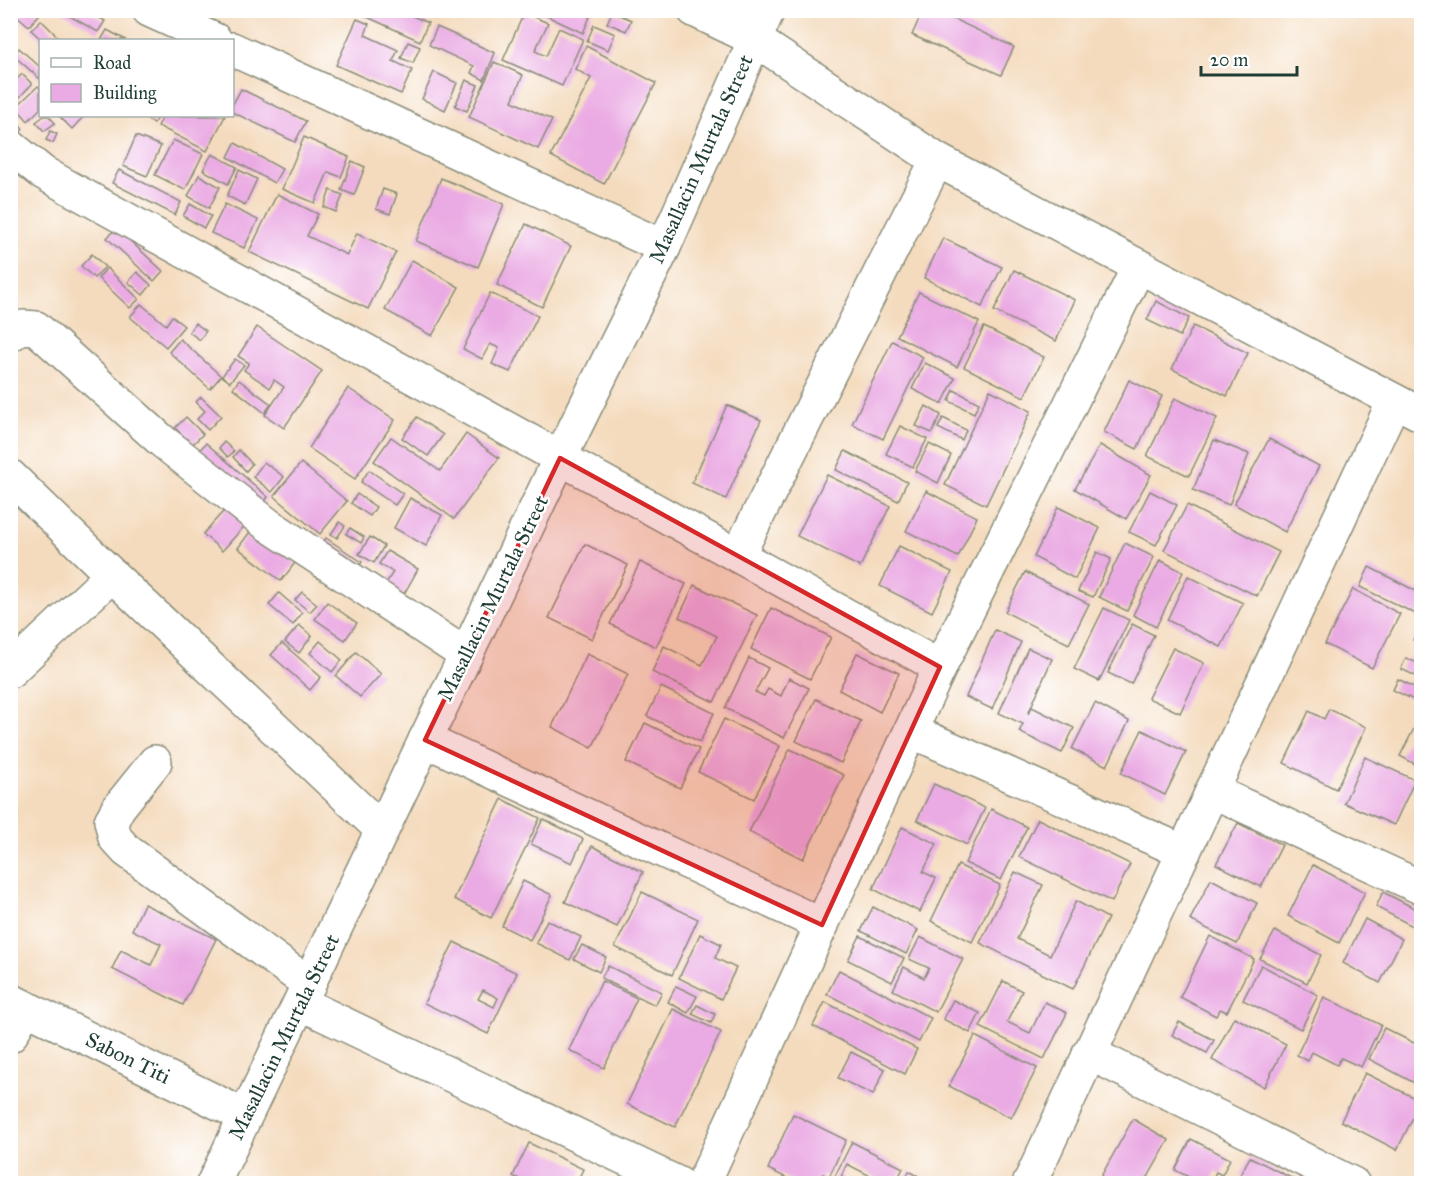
<svg xmlns="http://www.w3.org/2000/svg" width="1432" height="1194" font-family="'IM FELL Great Primer',serif">
<style>
.building{fill:#eaaae3;fill-rule:evenodd}
.lines{fill:none;stroke-linecap:round;stroke-linejoin:round}
.minor-casing{stroke:#8a8c79;stroke-width:36}
.minor{stroke:#fff;stroke-width:33}
.marked{fill:#d62828;fill-opacity:0.2;stroke:#d62828;stroke-width:4.5;stroke-linejoin:round}
.labels{text-anchor:middle;stroke-width:5;stroke-linejoin:round;paint-order:stroke}
.street-label{font-size:21px;fill:#1f3d34;stroke:#fff}
</style>
<rect width="100%" height="100%" fill="#fff"/>
<filter id="ink" filterUnits="userSpaceOnUse"><feTurbulence type="fractalNoise" baseFrequency=".0167" numOctaves="2"/><feDisplacementMap in="SourceGraphic" scale="12" xChannelSelector="R" yChannelSelector="G"/><feConvolveMatrix kernelMatrix="1 2 1 2 8 2 1 2 1" color-interpolation-filters="sRGB"/></filter>
<filter id="wash" filterUnits="userSpaceOnUse"><feTurbulence type="fractalNoise" baseFrequency=".008" numOctaves="4" result="noise"/><feDisplacementMap in="SourceGraphic" scale="24" xChannelSelector="R" yChannelSelector="G"/><feGaussianBlur stdDeviation="1.35" result="paint"/><feColorMatrix in="noise" values="0 0 0 0 0 0 0 0 0 0 0 0 0 0 0 0 0 1.4 0 .05"/><feComposite in="paint" operator="in"/></filter>
<g filter="url(#wash)">
<rect width="100%" height="100%" fill="#f4dbbe"/>
<g id="blocks">
<g class="building">
<polygon points="20,10 34,10 39,15 29,26 16,15"/>
<polygon points="59,10 87,10 105,21 98,32"/>
<polygon points="365,10 399,10 428,23 420,41 363,15"/>
<polygon points="415,10 438,10 434,19"/>
<polygon points="534,10 593,10 583,33"/>
<polygon points="923,10 934,10 1014,47 1001,75 912,35"/>
<polygon points="612,12 631,20 626,31 607,23"/>
<polygon points="524,13 548,23 535,51 546,56 559,28 583,39 562,86 503,60"/>
<polygon points="357,19 369,24 365,35 398,50 393,61 412,70 401,94 336,65"/>
<polygon points="41,20 61,40 42,40 31,30"/>
<polygon points="594,25 615,34 608,50 587,41"/>
<polygon points="437,27 495,53 484,80 471,73 474,66 429,45"/>
<polygon points="107,30 126,40 101,40"/>
<polygon points="408,42 420,47 413,63 401,58"/>
<polygon points="586,46 656,83 604,184 551,156 591,78 575,69"/>
<polygon points="19,48 40,67 40,79 13,55"/>
<polygon points="494,62 523,75 512,101 552,120 538,149 469,117"/>
<polygon points="434,72 457,83 445,110 422,99"/>
<polygon points="22,74 32,84 16,101 10,96 10,86"/>
<polygon points="466,80 478,85 467,111 455,106"/>
<polygon points="38,86 40,88 40,109 28,121 16,107"/>
<polygon points="241,89 306,121 295,142 232,112 232,106"/>
<polygon points="10,116 23,129 15,138 10,133"/>
<polygon points="44,116 49,116 55,123 44,131 36,122"/>
<polygon points="59,116 84,116 72,129"/>
<polygon points="141,116 158,116 154,123"/>
<polygon points="163,116 225,116 207,151 158,126"/>
<polygon points="50,131 57,134 53,143 46,140"/>
<polygon points="136,136 161,146 147,176 123,166"/>
<polygon points="304,137 349,157 341,177 328,172 315,203 282,189"/>
<polygon points="173,140 203,154 185,190 155,175"/>
<polygon points="235,143 282,169 274,183 228,157"/>
<polygon points="212,154 237,167 228,184 203,170"/>
<polygon points="352,161 365,167 354,195 341,190"/>
<polygon points="119,170 181,202 175,215 112,183"/>
<polygon points="239,170 257,179 245,205 227,196"/>
<polygon points="199,175 220,187 209,208 188,196"/>
<polygon points="441,178 504,204 478,267 416,241"/>
<polygon points="383,189 397,194 390,214 376,209"/>
<polygon points="330,190 343,195 336,212 324,207"/>
<polygon points="277,194 318,214 307,236 347,255 357,233 396,252 368,309 249,252"/>
<polygon points="190,204 211,216 204,228 183,216"/>
<polygon points="225,204 258,220 244,248 211,233"/>
<polygon points="526,224 571,246 542,307 497,285"/>
<polygon points="116,228 163,271 154,281 107,238"/>
<polygon points="943,238 1002,267 982,307 924,278"/>
<polygon points="92,254 105,267 94,278 81,266"/>
<polygon points="412,260 459,287 432,336 385,310"/>
<polygon points="107,268 139,299 130,308 98,278"/>
<polygon points="1014,270 1075,300 1056,341 994,311"/>
<polygon points="137,272 151,285 143,295 128,282"/>
<polygon points="919,292 979,322 957,367 897,336"/>
<polygon points="490,293 538,316 510,372 492,364 499,348 490,344 482,359 463,349"/>
<polygon points="1156,301 1189,318 1180,336 1147,320"/>
<polygon points="141,304 166,325 172,316 184,326 166,347 130,317"/>
<polygon points="195,323 206,331 200,340 189,332"/>
<polygon points="1193,326 1248,353 1227,396 1172,369"/>
<polygon points="257,327 322,371 284,428 265,415 284,387 274,380 270,388 244,370 249,363 238,356"/>
<polygon points="984,327 1044,357 1024,397 964,367"/>
<polygon points="180,339 221,376 210,389 169,352"/>
<polygon points="892,341 923,357 883,439 852,424"/>
<polygon points="235,359 244,365 230,382 222,376"/>
<polygon points="925,363 955,378 942,404 912,389"/>
<polygon points="239,380 271,404 265,413 233,388"/>
<polygon points="1129,380 1162,396 1137,449 1104,432"/>
<polygon points="348,388 395,420 355,479 309,448"/>
<polygon points="954,390 979,403 974,413 949,401"/>
<polygon points="990,390 1031,411 986,505 945,485"/>
<polygon points="201,397 221,416 208,430 197,419 205,411 196,402"/>
<polygon points="1175,398 1217,418 1189,476 1147,456"/>
<polygon points="727,405 761,420 726,499 692,483"/>
<polygon points="926,406 941,415 932,433 916,426"/>
<polygon points="186,417 203,434 192,445 175,428"/>
<polygon points="417,417 443,435 428,456 402,438"/>
<polygon points="943,418 966,430 962,440 938,428"/>
<polygon points="900,426 927,439 913,467 886,454"/>
<polygon points="466,434 499,458 454,519 374,461 391,437 440,471"/>
<polygon points="1269,439 1319,466 1285,532 1234,504"/>
<polygon points="1214,440 1249,454 1229,505 1193,490"/>
<polygon points="224,442 234,451 228,457 219,448"/>
<polygon points="206,443 268,497 259,509 196,454"/>
<polygon points="929,444 951,455 938,483 915,471"/>
<polygon points="1100,445 1151,475 1126,519 1075,489"/>
<polygon points="239,450 252,464 246,471 233,457"/>
<polygon points="845,451 907,482 898,501 836,470"/>
<polygon points="264,462 284,477 272,492 253,477"/>
<polygon points="301,463 347,501 320,534 274,496"/>
<polygon points="369,470 403,494 395,505 361,482"/>
<polygon points="827,475 890,506 860,567 797,536"/>
<polygon points="926,491 977,517 958,557 906,531"/>
<polygon points="1150,491 1177,505 1156,545 1129,532"/>
<polygon points="357,494 376,507 370,516 351,503"/>
<polygon points="410,498 442,515 426,546 394,528"/>
<polygon points="230,504 249,521 222,551 203,534"/>
<polygon points="1187,505 1279,552 1257,596 1164,550"/>
<polygon points="1058,507 1100,528 1075,579 1034,557"/>
<polygon points="339,522 345,526 337,538 331,534"/>
<polygon points="350,528 364,537 361,543 346,534"/>
<polygon points="252,529 295,563 281,581 238,548"/>
<polygon points="370,537 384,546 374,563 359,554"/>
<polygon points="326,538 362,562 353,576 317,551"/>
<polygon points="1125,543 1154,557 1127,611 1099,597"/>
<polygon points="585,544 628,565 592,639 549,618"/>
<polygon points="899,546 952,572 932,612 880,586"/>
<polygon points="387,551 418,569 400,601 382,590 393,572 379,564"/>
<polygon points="1097,552 1111,559 1093,597 1078,591"/>
<polygon points="1160,560 1183,572 1156,627 1133,615"/>
<polygon points="640,562 686,584 656,647 610,624"/>
<polygon points="1369,567 1422,594 1420,616 1360,587"/>
<polygon points="1025,572 1089,604 1069,644 1005,612"/>
<polygon points="1188,576 1243,603 1221,647 1167,620"/>
<polygon points="694,585 757,615 714,702 652,672 664,646 702,665 717,636 679,617"/>
<polygon points="1353,589 1400,614 1372,668 1325,644"/>
<polygon points="302,592 317,604 310,612 295,600"/>
<polygon points="279,593 302,613 293,625 269,605"/>
<polygon points="327,602 357,623 345,640 315,619"/>
<polygon points="771,608 831,637 810,679 751,649"/>
<polygon points="1104,608 1129,620 1099,681 1074,669"/>
<polygon points="1422,623 1422,644 1413,640"/>
<polygon points="1132,624 1154,635 1131,684 1108,673"/>
<polygon points="299,625 312,636 299,653 285,642"/>
<polygon points="995,630 1021,642 992,709 966,697"/>
<polygon points="320,641 342,660 332,672 310,653"/>
<polygon points="282,643 321,677 310,690 271,655"/>
<polygon points="1028,648 1052,659 1028,714 1032,707 1074,728 1062,753 1019,732 1023,724 999,713"/>
<polygon points="1173,648 1204,663 1180,713 1148,698"/>
<polygon points="356,652 381,674 360,697 336,676"/>
<polygon points="857,653 899,673 880,712 839,690"/>
<polygon points="587,654 628,674 592,748 552,727"/>
<polygon points="749,658 768,668 755,692 764,696 768,689 781,696 789,678 809,688 784,738 725,708"/>
<polygon points="1406,658 1422,665 1422,679 1401,669"/>
<polygon points="1398,679 1422,691 1422,704 1393,690"/>
<polygon points="661,687 714,713 700,742 647,716"/>
<polygon points="816,699 861,721 841,763 796,741"/>
<polygon points="1095,703 1129,721 1107,766 1072,749"/>
<polygon points="1329,709 1366,727 1336,789 1284,763 1309,711 1324,719"/>
<polygon points="1422,713 1422,768 1400,756"/>
<polygon points="724,719 780,746 754,799 698,772"/>
<polygon points="645,723 699,749 680,788 626,762"/>
<polygon points="1142,730 1186,752 1165,795 1121,773"/>
<polygon points="790,749 844,775 803,859 749,832"/>
<polygon points="1365,757 1415,780 1394,825 1344,803"/>
<polygon points="934,784 985,808 967,845 917,820"/>
<polygon points="502,799 540,818 491,918 454,899"/>
<polygon points="991,809 1027,827 1001,880 965,863"/>
<polygon points="543,819 583,839 572,863 531,844"/>
<polygon points="1038,819 1130,864 1112,902 1019,857"/>
<polygon points="1238,823 1282,845 1261,887 1216,864"/>
<polygon points="902,827 937,844 923,872 936,878 920,912 873,889"/>
<polygon points="592,846 643,872 617,927 565,902"/>
<polygon points="958,865 1000,885 972,942 931,921"/>
<polygon points="1313,865 1365,892 1339,943 1288,916"/>
<polygon points="1015,872 1043,885 1017,939 1050,955 1076,901 1108,918 1073,989 980,943"/>
<polygon points="1211,879 1257,903 1237,944 1190,920"/>
<polygon points="523,881 552,895 530,940 502,926"/>
<polygon points="642,892 698,919 672,975 615,947"/>
<polygon points="1383,892 1422,912 1422,931 1376,907"/>
<polygon points="144,904 216,939 183,1005 112,969 121,950 151,965 161,944 132,930"/>
<polygon points="873,907 918,930 906,954 861,931"/>
<polygon points="1365,919 1402,939 1380,983 1343,963"/>
<polygon points="547,920 581,937 570,960 536,943"/>
<polygon points="1275,931 1321,955 1307,983 1260,959"/>
<polygon points="700,934 721,944 715,958 736,968 721,999 679,978"/>
<polygon points="860,936 904,958 892,982 848,960"/>
<polygon points="1210,936 1254,959 1227,1012 1220,1009 1216,1016 1180,997"/>
<polygon points="920,937 963,959 936,1012 893,990 904,967 924,978 929,968 909,959"/>
<path d="M454,942L517,973L488,1034L424,1003ZM483,990L498,998L494,1007L478,999Z"/>
<polygon points="582,945 606,957 599,972 574,959"/>
<polygon points="1261,965 1318,995 1301,1029 1243,1000"/>
<polygon points="608,966 662,992 655,1005 601,978"/>
<polygon points="839,970 931,1018 919,1042 827,994"/>
<polygon points="602,981 637,998 604,1068 569,1050"/>
<polygon points="1003,981 1022,991 1007,1022 1030,1033 1045,1002 1067,1013 1044,1059 980,1027"/>
<polygon points="676,986 697,996 688,1013 668,1002"/>
<polygon points="1324,997 1381,1025 1361,1067 1341,1058 1337,1065 1312,1052 1308,1061 1297,1055"/>
<polygon points="953,1000 980,1013 970,1033 943,1019"/>
<polygon points="825,1002 917,1049 905,1074 813,1026"/>
<polygon points="697,1005 715,1014 711,1023 692,1014"/>
<polygon points="673,1009 721,1032 675,1127 627,1104"/>
<polygon points="1234,1017 1286,1044 1264,1087 1212,1060"/>
<polygon points="1179,1022 1214,1040 1207,1053 1172,1035"/>
<polygon points="1384,1028 1422,1047 1422,1087 1369,1059"/>
<polygon points="975,1036 1037,1068 1011,1118 949,1086"/>
<polygon points="851,1052 885,1069 873,1095 838,1078"/>
<polygon points="1365,1073 1421,1101 1397,1150 1341,1121"/>
<polygon points="793,1114 846,1140 829,1177 823,1174 819,1184 799,1184 768,1169"/>
<polygon points="1133,1119 1169,1140 1144,1184 1105,1184 1099,1180"/>
<polygon points="1191,1139 1230,1159 1222,1175 1216,1172 1210,1184 1202,1184 1175,1170"/>
<polygon points="852,1142 903,1168 895,1184 886,1184 847,1164 841,1177 854,1184 831,1184"/>
<polygon points="529,1143 583,1169 576,1184 529,1184 513,1176"/>
<polygon points="1250,1157 1303,1184 1258,1184 1240,1175"/>
<polygon points="909,1171 933,1184 903,1184"/>
</g>
</g>
</g>
<g filter="url(#ink)">
<use href="#blocks" fill-opacity="0" stroke="#8a8c79" stroke-width="1.5"/>
<g class="lines">
<defs>
<g id="minor">
<polyline points="149,10 215,40"/>
<polyline points="694,10 754,39 937,160 1422,415"/>
<polyline points="232,49 664,247"/>
<polyline points="10,146 42,172 68,187 940,667"/>
<polyline points="10,335 23,327 36,328 162,441 267,524 466,655"/>
<polyline points="10,476 112,575 382,830"/>
<polyline points="738,555 937,160"/>
<polyline points="10,671 112,575"/>
<polyline points="911,731 1184,852"/>
<polyline points="425,740 822,925"/>
<polyline points="155,762 119,807 111,821 115,838 127,851 309,984"/>
<polyline points="1212,791 1422,888"/>
<polyline points="10,1000 245,1116"/>
<polyline points="300,1003 679,1184"/>
<polyline points="10,1036 26,1008"/>
<polyline points="1089,1053 1353,1184"/>
<polyline points="213,1184 560,458 664,247 768,10"/>
<polyline points="703,1184 940,667 1139,266"/>
<polyline points="1029,1184 1394,401"/>
</g>
</defs>
<use href="#minor" class="minor-casing"/>
<use href="#minor" class="minor"/>
</g>
</g>
<path class="marked" d="M560,458L940,667L822,925L425,740Z"/>
<g class="labels">
<g class="street-label">
<text transform="translate(701 159) rotate(-66)" y="7">Masallacin Murtala Street</text>
<text transform="translate(493 598) rotate(-64)" y="7">Masallacin Murtala Street</text>
<text transform="translate(284 1037) rotate(-64)" y="7">Masallacin Murtala Street</text>
<text transform="translate(128 1058) rotate(26)" y="7">Sabon Titi</text>
</g>
</g>
<rect width="1432" height="1194" fill="none" stroke="#fff" stroke-width="36"/>
<rect x="39" y="39" width="195" height="78" fill="#ffffff" stroke="#a5b1ae" stroke-width="1.5"/>
<rect x="51" y="58" width="30" height="9" fill="#ffffff" stroke="#a5b1ae" stroke-width="1.5"/>
<text x="93" y="69" font-size="18" fill="#1f3d34">Road</text>
<rect x="51" y="84" width="30" height="18" fill="#eaaae3" stroke="#a5b1ae" stroke-width="1.5"/>
<text x="93" y="99" font-size="18" fill="#1f3d34">Building</text>
<path d="M1201 66v9h96v-9" fill="none" stroke="#1f3d34" stroke-width="3"/>
<text x="1210" y="66" font-size="18" fill="#1f3d34" stroke="#ffffff" stroke-width="4.5" paint-order="stroke">20 m</text>
</svg>
